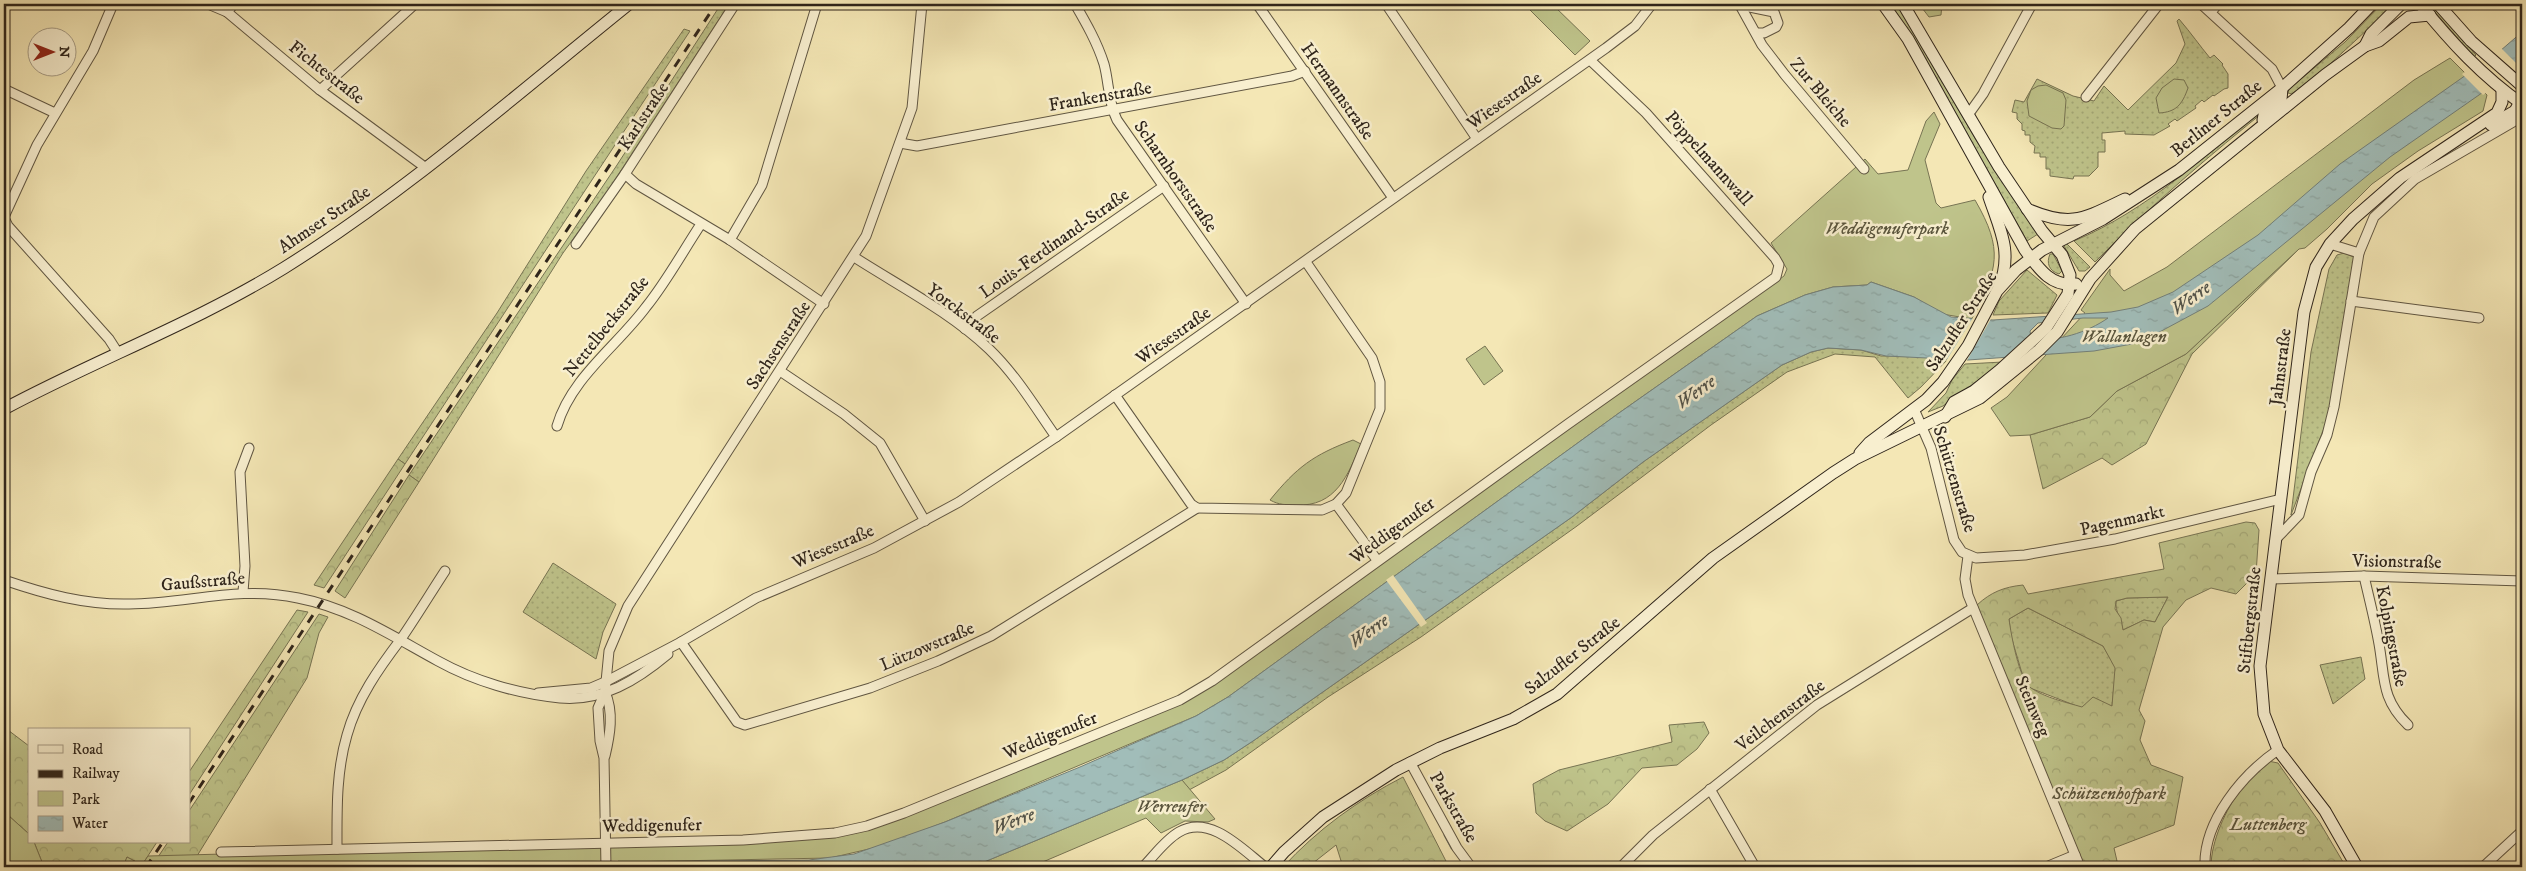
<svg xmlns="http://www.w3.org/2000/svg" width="2526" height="871" font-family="'IM FELL DW Pica',serif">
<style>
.grass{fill:url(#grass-dots);stroke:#777453}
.forest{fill:url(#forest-crowns);stroke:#777453;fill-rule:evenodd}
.green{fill:#bfc48b;stroke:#777453}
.water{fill:url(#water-ripples);stroke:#73807a;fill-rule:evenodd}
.pier{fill:#f4e7b5}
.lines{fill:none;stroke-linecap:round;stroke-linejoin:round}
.stream{stroke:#73807a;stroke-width:3}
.street-casing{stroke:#605642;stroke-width:11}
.secondary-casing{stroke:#2f251b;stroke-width:13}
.street{stroke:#f8efcf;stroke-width:9}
.secondary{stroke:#f8efcf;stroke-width:11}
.rail{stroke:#2f251b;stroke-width:3;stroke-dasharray:9 9;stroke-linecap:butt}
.labels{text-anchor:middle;stroke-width:5;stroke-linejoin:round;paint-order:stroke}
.street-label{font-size:18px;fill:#2f251b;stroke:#f8efcf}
.park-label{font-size:18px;font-style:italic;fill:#5a553d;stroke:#f8efcf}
.water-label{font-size:19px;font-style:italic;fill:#51534a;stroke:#f8efcf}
</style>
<defs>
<pattern id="grass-dots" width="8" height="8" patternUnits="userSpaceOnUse" patternTransform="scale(1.25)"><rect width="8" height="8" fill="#bfc48b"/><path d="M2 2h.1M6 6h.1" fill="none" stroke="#a4a877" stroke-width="1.8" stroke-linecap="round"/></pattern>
<pattern id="forest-crowns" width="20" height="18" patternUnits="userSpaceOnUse" patternTransform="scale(1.25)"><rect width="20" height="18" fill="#bfc48b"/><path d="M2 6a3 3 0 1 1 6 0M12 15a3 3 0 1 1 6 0" fill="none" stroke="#a4a877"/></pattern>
<pattern id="water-ripples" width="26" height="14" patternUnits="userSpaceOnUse" patternTransform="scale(1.25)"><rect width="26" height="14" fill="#a1bdb9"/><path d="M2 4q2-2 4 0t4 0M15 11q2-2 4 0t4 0" fill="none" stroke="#8ba29e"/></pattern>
</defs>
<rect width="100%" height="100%" fill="#f4e7b5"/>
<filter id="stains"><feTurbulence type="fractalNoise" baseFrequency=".004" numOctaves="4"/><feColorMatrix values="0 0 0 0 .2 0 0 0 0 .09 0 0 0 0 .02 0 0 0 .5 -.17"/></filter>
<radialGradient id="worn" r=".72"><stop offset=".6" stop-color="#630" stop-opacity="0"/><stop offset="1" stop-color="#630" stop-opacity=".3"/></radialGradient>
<g class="grass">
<polygon points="721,4 729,4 605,195 563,253 419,482 409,475 617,165"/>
<polygon points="1891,4 1897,4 1900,9 1976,140 2038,234 2027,241 1916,43"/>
<polygon points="2382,4 2394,5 2330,64 2292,94 2288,93 2289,89 2345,42"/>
<polygon points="2428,4 2431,4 2476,55 2474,57"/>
<path d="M2179,19C2191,33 2200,46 2210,58L2214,55L2223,64L2222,65L2228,74V88L2224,89L2214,96L2213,95L2204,102L2202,100L2195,106L2196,108L2177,121L2175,119L2168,124L2170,126L2154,135L2125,134V131L2102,133V140H2105V152H2098V167L2089,176H2074L2073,179L2050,176V169H2046V157H2040V153H2034L2035,146L2030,142V135H2025V131L2022,130V124L2017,119V113L2012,112L2015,100L2024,102L2037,79L2073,96L2094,101L2104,86L2128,110L2176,63L2185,44L2177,21Z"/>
<polygon points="684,29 690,31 405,464 398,459 497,313 586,171"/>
<path d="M2269,104L2271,106C2210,155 2150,206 2095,262L2074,241C2148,210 2207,154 2269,104Z"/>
<polygon points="2066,243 2090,267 2085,271 2079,271 2064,246"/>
<polygon points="2344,253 2356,258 2329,415 2291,515 2311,352 2329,269 2337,255"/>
<path d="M2050,254H2053L2062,271L2059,274C2049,271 2046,263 2050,254Z"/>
<polygon points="2027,270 2057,295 2048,313 1993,315 1999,301"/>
<polygon points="1828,348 1861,350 1881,356 1921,356 1948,359 1921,387 1908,398 1875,357 1835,354 1787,372 1711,425 1577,526 1421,637 1328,697 1226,770 1189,790 1182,780 1224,760 1253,741 1572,517 1643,462 1782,365 1811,352"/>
<polygon points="2003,362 1943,406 1928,412 1946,393 1952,380 1965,364"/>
<polygon points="553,563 616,604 603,632 596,659 523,612"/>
<path d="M2168,597L2155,622L2144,620L2123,630C2121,620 2115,611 2116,601L2127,598Z"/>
<polygon points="2028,608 2103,646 2116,668 2112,706 2082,708 2030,688 2024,680 2011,636 2009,619"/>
<polygon points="2361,657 2365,679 2333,704 2320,665"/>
</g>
<g class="forest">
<polygon points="2299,249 2192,354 2146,444 2112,465 2102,458 2043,489 2030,435 2090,417 2117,391 2186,354"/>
<polygon points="398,459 405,464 324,588 314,585"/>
<polygon points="409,475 419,482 345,598 335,591"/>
<path d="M2246,522L2255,523L2259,530L2256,574L2236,594L2211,588L2186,600L2163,627L2139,710L2145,721L2140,740L2151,765L2183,777L2174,825L2114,848L2117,861L2104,867H2084L1977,605C1991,592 2004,587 2023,585L2028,594L2164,569L2159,543ZM2168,597L2155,622L2144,620L2123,630L2121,618L2115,609L2116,601L2127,598ZM2028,608L2103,646L2115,668L2112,706L2093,697L2082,707C2065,702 2046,698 2031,688C2019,680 2011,634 2009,619Z"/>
<polygon points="297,610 308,612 189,795 189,772"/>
<polygon points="319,614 328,617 319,633 307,678 197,856 158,857 168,842 189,842 189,811"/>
<polygon points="1704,722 1709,733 1697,749 1677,765 1642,768 1608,804 1567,831 1545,821 1536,813 1533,784 1559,770 1672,742 1669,725"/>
<polygon points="4,727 29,746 29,834 9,816 4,802"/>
<path d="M2268,761L2278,763L2320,823L2346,867H2211C2211,841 2226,809 2241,789C2248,778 2259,770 2268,761Z"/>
<path d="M1403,777L1449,867H1343L1336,845L1308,867H1283C1317,830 1358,800 1403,777Z"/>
<polygon points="34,842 157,842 142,865 127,857 123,867 44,867"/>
</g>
<g class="green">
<polygon points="1524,4 1552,4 1590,41 1575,55"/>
<polygon points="1919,4 1942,4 1941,15 1929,17"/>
<polygon points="2450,58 2487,95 2483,111 2418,151 2372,184 2327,229 2305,248 2299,249 2186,354 2117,391 2090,417 2030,435 2010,436 1991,408 2007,397 2085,313 2081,310 2110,269 2110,275 2124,291 2167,267 2414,80"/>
<path d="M2174,79L2184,80L2188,88C2182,105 2176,112 2159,113L2156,98L2162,88Z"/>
<polygon points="2046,85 2063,93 2066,100 2064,126 2061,129 2052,128 2029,116 2027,101 2031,90 2038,86"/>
<path d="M1934,112L1940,124L1925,160L1936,203L1941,208L1975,200C2004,250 1998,269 1972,319L1942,314L1914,297L1871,282L1867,285L1833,287L1805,295L1757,316L1619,413L1228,697L1196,716L945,822L882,846L830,858L621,862L523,867H123L127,857L142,865L148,856L828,838L852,833L1181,703L1784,276L1787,269L1771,243L1865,159L1878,174L1908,170L1926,121Z"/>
<polygon points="1485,346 1503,371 1484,385 1466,359"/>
<path d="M1353,440L1361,444C1348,475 1336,507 1296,505C1286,505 1279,505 1270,500C1297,467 1313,455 1353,440Z"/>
<polygon points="1182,780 1215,819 1208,822 1185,821 1161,833 1146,818 1031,867 972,867"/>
<polygon points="4,802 9,816 29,834 29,842 34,842 44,867 4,867"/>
</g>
<path class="water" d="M2522,32V65L2390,157L2208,306L2152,336L2132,344L2094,351L1968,360L1886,356L1861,350L1828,348L1811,352L1782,365L1643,462L1572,517L1253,741L1224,760L1182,780L972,867H523L621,862L809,860L854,854L945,822L1080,767L1196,716L1228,697L1619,413L1757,316L1805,295L1833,287L1867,285L1871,282L1914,297L1951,317L1993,320L2111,312L2138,307L2173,292L2258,235L2340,164L2500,51ZM2083,318H2108C2088,332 2056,343 2031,338L2030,331L2038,323Z"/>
<g class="pier">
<polygon points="2500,47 2521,68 2483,95 2462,74"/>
<polygon points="1974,316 1992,317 1966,362 1946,361"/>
<polygon points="1393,575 1427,623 1421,627 1386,580"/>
<polygon points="618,860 618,867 592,867 592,861"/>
</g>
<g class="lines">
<polyline class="stream" points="1445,835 1452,848"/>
<defs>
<g id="street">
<polyline points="208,4 227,12 320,90 426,168"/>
<path d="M1075,4C1086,23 1097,42 1104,64C1109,82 1108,102 1117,120L1246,304"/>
<polyline points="1257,4 1393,198"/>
<polyline points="1386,4 1477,139"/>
<polyline points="1735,4 1774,12 1778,23 1776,27 1764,33 1757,33"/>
<polyline points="2201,4 2272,69 2282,88"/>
<polyline points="1741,7 1762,45 1785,75 1864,169"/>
<polyline points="227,12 234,4"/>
<polyline points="2211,12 2218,4"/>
<polyline points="4,89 55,113"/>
<polyline points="320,90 415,4"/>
<polyline points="2086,97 2159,4"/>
<polyline points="1968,115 1983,94 2032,4"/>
<polyline points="900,143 917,146 1292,76 1305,71"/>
<polyline points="625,174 636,184 730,240 824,304"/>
<polyline points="4,217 37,145 93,51 113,4"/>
<polyline points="4,218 8,226 109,339 118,353"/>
<polyline points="730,240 762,185 817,4"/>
<polyline points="576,244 625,174 735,4"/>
<polyline points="2330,244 2359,253"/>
<path d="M854,257C899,286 950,312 989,349C1016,375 1035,407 1056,437"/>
<polyline points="2351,301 2479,318"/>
<polyline points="965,329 977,316 1164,186"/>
<polyline points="780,371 844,414 880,443 925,521"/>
<polyline points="1115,395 1191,504 1197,508 1322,510 1336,504 1346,493 1380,409 1380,382 1372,358 1306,262"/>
<polyline points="1914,409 1931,448 1954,540 1962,552 1976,558 2025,555 2115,539 2281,499"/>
<path d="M557,426C571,378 617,346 646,307C667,281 683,251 701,224"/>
<polyline points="1336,504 1377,560"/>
<polyline points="2276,539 2299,515 2311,472 2327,435 2334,407 2359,253 2374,217 2415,179 2513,122 2515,111"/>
<polyline points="1968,556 1965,579 1968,595 2080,867"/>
<path d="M2364,576C2369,598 2375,621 2379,644C2385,678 2381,699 2408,725"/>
<polyline points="2271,579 2364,576 2522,581"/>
<path d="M4,580C45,594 85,605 129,604C188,604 237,585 298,598C350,608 392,636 438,661C474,681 518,694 560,698C602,702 637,680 668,654"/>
<polyline points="243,592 245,566 240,472 249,448"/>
<polyline points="681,642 737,722 745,725 870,688 938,661 991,636 1197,508"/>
<polyline points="538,693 591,688 605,682 681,642 756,598 874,548 959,502 1056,437 1606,48 1635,26 1652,4"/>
<path d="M605,756C610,735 614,712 605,692"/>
<polyline points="1410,762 1457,848 1471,867"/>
<polyline points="1710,789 1755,867"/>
<path d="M337,849C337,811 336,772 347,735C357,699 379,668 401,639C416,617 430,594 445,571"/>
<polyline points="221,852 743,840 835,833 867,826 904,813 1180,700 1212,681 1568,424 1776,277 1779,265 1775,258 1646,113 1590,60"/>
<polyline points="606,867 604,758 600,741 598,708 605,692 609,651 628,606 866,236 912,108 922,4"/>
<path d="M1143,867C1154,856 1165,840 1179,832C1210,814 1242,849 1265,867"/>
<polyline points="1621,867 1653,835 1817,705 1973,608"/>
<polyline points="2046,867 2075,855"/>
<path d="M2205,867C2203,821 2243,774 2278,750"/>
<polyline points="2483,867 2522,831"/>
</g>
<g id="secondary">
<path d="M1883,4L1908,39L2025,250C2039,269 2051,287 2076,284"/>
<polyline points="1903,4 1999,167 2042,231 2062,255 2070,275 2068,294 2046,328 2000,370 1974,391 1954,402 1945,417"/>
<path d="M2420,4C2451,42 2482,76 2522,104"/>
<polyline points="2438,4 2471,41 2522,86"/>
<polyline points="2365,46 2371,34 2401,4"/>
<polyline points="2263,120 2264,115 2281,100 2282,88"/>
<polyline points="2491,125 2515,111 2522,98"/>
<path d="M1989,197C2000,230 2013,252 1999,287"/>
<path d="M2027,209C2071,228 2083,219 2125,199"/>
<path d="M4,409C95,360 195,323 284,268C407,191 516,95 629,4"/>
<polyline points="1860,453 1869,443 1926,400 1943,382 1968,346 1997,291 2016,270 2042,250 2103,219 2179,170 2282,88 2349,28 2372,4"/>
<polyline points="1271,867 1284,852 1323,817 1396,770 1440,748 1513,719 1557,694 1713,558 1833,473 1855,459 1980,398 2039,350 2057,332 2090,279 2135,229 2325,75 2365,46 2379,41 2409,17 2430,15"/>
<polyline points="2357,867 2325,811 2278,750 2264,714 2260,666 2304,312 2316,267 2330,244 2353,219 2400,178 2497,113 2502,102 2502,90"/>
</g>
</defs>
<use href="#street" class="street-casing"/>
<use href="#secondary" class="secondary-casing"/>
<use href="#street" class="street"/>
<use href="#secondary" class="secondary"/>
<g class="rail">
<polyline points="189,803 716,4"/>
<polyline points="146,867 163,842"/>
</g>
</g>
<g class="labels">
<g class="street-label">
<text transform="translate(327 72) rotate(38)" y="6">Fichtestraße</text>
<text transform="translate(1338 91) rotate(55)" y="6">Hermannstraße</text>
<text transform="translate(1821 92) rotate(50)" y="6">Zur Bleiche</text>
<text transform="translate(1100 96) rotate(-10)" y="6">Frankenstraße</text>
<text transform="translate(1504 100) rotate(-35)" y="6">Wiesestraße</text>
<text transform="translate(643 116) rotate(-57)" y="6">Karlstraße</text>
<text transform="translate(2216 118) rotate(-39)" y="6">Berliner Straße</text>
<text transform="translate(1709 158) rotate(48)" y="6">Pöppelmannwall</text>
<text transform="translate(1176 176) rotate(55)" y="6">Scharnhorststraße</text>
<text transform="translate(324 219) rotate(-34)" y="6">Ahmser Straße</text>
<text transform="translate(1054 243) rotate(-35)" y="6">Louis-Ferdinand-Straße</text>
<text transform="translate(964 313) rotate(37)" y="6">Yorckstraße</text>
<text transform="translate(1961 321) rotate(-57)" y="6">Salzufler Straße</text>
<text transform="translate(606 326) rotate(-51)" y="6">Nettelbeckstraße</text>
<text transform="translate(1173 335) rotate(-35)" y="6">Wiesestraße</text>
<text transform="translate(778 345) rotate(-57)" y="6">Sachsenstraße</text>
<text transform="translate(2280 367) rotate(-83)" y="6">Jahnstraße</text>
<text transform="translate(1955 479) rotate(73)" y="6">Schützenstraße</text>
<text transform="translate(2122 520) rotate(-13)" y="6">Pagenmarkt</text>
<text transform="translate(1392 530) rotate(-36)" y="6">Weddigenufer</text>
<text transform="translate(833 546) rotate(-23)" y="6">Wiesestraße</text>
<text transform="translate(2397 561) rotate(1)" y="6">Visionstraße</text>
<text transform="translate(203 581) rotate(-5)" y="6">Gaußstraße</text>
<text transform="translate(2249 620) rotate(-84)" y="6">Stiftbergstraße</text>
<text transform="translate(2392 636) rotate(79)" y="6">Kolpingstraße</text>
<text transform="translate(927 646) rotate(-23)" y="6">Lützowstraße</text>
<text transform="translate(1572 655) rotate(-38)" y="6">Salzufler Straße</text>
<text transform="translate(2033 706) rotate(67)" y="6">Steinweg</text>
<text transform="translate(1780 715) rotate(-37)" y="6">Veilchenstraße</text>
<text transform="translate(1050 735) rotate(-22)" y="6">Weddigenufer</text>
<text transform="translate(1454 807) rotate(60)" y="6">Parkstraße</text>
<text transform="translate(652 825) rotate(-1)" y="6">Weddigenufer</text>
</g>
<g class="park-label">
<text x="1887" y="234">Weddigenuferpark</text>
<text x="2124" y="342">Wallanlagen</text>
<text x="2109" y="799">Schützenhofpark</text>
<text x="1171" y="812">Werreufer</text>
<text x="2268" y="830">Luttenberg</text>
</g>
<g class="water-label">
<text transform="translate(2190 297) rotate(-36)" y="7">Werre</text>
<text transform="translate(1695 391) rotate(-36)" y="7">Werre</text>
<text transform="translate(1368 630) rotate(-36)" y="7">Werre</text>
<text transform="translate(1013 820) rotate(-21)" y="7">Werre</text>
</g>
</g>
<rect width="2526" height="871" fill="none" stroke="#f4e7b5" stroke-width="20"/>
<rect x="5" y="5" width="2516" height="861" fill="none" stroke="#2f251b" stroke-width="2.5"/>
<rect x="10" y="10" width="2506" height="851" fill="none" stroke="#2f251b"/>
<rect x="28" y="728" width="162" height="115" fill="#f8efcf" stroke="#a89e87"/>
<rect x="38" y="745" width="25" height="8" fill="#f8efcf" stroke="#a89e87"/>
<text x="72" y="754" font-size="15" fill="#2f251b">Road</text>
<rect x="38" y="770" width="25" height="8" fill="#2f251b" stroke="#a89e87"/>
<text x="72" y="778" font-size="15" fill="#2f251b">Railway</text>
<rect x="38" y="791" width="25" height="15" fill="#bfc48b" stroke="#a89e87"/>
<text x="72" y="804" font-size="15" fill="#2f251b">Park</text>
<rect x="38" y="816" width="25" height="15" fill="url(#water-ripples)" stroke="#a89e87"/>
<text x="72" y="828" font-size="15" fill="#2f251b">Water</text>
<g transform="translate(52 52) rotate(90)"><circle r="24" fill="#f8efcf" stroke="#a89e87"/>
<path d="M0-4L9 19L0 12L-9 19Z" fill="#8f2418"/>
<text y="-8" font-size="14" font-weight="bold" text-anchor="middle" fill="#2f251b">N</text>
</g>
<rect width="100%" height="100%" filter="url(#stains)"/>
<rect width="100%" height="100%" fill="url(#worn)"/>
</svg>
